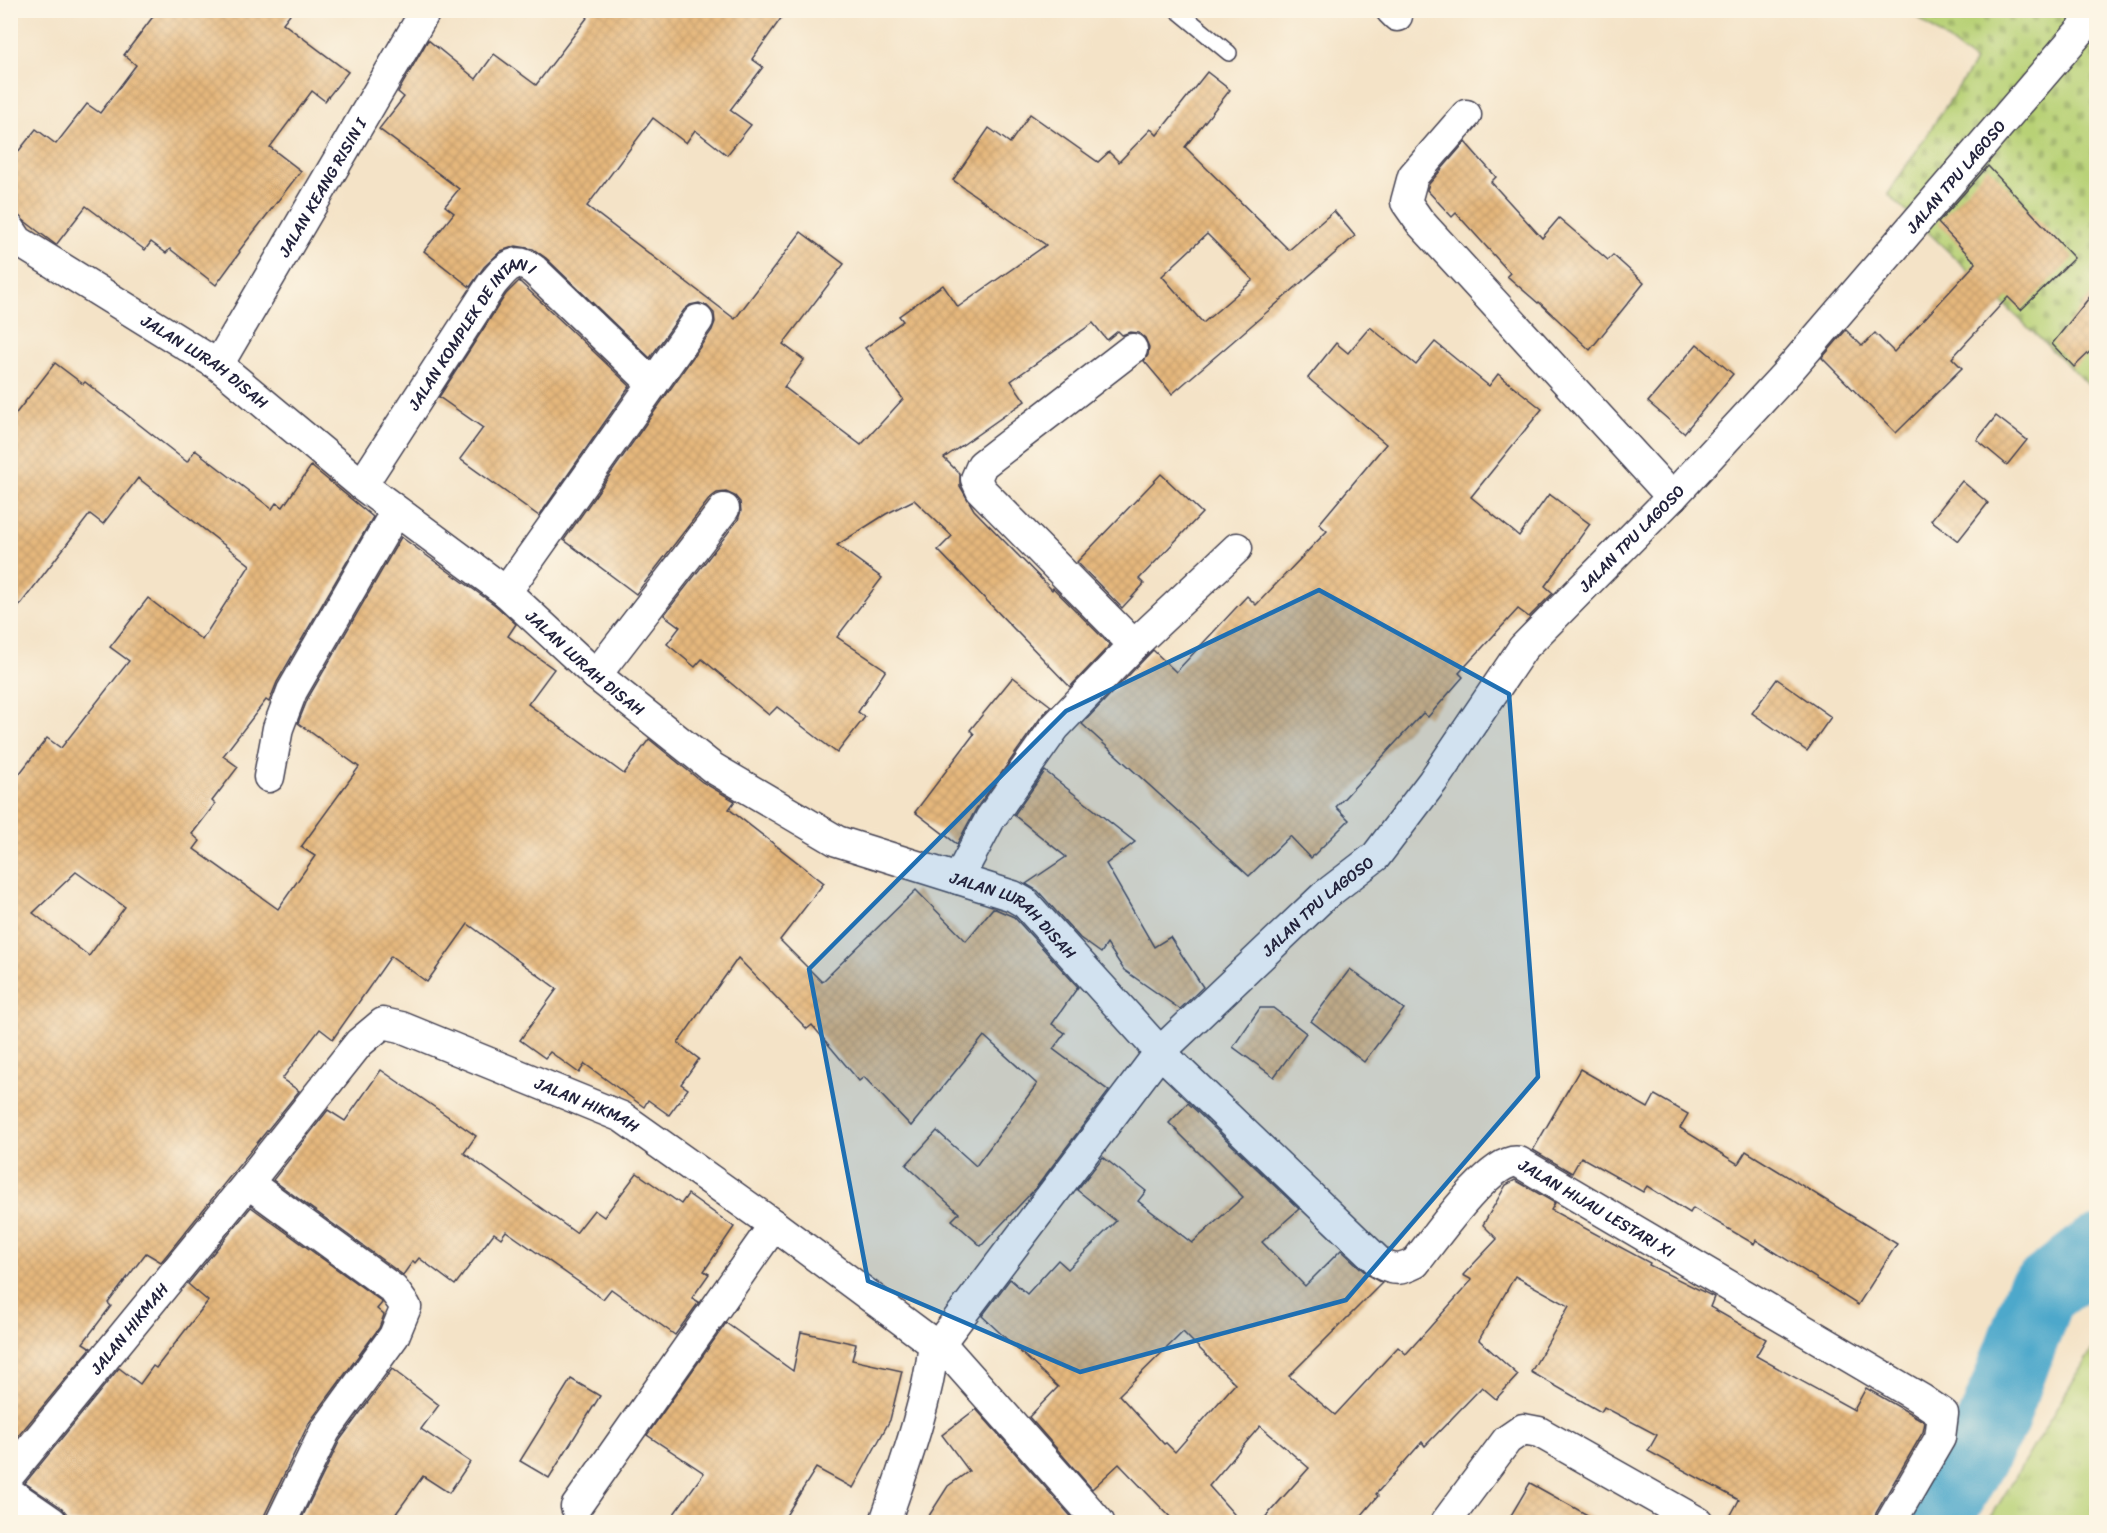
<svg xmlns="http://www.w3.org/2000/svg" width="2107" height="1533" font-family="Sriracha,sans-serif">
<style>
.grass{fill:url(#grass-tufts);stroke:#6d7a58;stroke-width:1.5}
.cemetery{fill:url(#cemetery-stones);stroke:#6d7a58;stroke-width:1.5}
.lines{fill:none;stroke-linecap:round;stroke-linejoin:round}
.river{stroke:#4ea8cb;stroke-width:70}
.building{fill:url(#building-cross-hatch);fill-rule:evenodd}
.service-casing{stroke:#423f50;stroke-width:18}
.minor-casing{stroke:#423f50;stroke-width:33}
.service{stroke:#fff;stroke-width:15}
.minor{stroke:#fff;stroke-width:30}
.marked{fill:#1f6fb2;fill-opacity:0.2;stroke:#1f6fb2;stroke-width:4.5;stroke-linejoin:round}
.labels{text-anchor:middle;stroke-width:6;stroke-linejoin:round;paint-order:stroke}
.street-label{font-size:16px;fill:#22223b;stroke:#fcf5e5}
</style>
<defs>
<pattern id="grass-tufts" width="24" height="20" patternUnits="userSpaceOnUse" patternTransform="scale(1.5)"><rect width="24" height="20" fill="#b8d176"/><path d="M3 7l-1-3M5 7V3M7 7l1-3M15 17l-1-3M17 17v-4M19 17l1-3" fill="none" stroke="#9eb367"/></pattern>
<pattern id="cemetery-stones" width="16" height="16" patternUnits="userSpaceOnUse" patternTransform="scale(1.5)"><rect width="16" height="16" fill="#b8d176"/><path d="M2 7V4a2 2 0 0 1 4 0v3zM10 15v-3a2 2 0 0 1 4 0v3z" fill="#9eb367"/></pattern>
<pattern id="building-cross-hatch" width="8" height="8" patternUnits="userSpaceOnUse" patternTransform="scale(1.5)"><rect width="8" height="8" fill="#e5b77c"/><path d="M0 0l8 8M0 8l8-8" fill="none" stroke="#c49d6c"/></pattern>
</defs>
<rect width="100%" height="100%" fill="#fcf5e5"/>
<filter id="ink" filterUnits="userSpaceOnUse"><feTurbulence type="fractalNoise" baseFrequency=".0167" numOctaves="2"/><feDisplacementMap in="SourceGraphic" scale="12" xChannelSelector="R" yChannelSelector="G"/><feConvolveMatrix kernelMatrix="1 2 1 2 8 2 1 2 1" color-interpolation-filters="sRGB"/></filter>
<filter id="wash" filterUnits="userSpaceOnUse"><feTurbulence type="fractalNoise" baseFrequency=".008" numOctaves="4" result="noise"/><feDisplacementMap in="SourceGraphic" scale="24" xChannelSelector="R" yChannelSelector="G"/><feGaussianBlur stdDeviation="1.35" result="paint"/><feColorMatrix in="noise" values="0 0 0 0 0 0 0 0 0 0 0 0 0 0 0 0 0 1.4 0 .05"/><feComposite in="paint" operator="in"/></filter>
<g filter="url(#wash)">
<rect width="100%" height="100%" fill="#f4e3c7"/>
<polygon class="grass" points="2096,1343 2096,1522 1988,1522"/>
<polygon class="cemetery" points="1910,11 2096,11 2096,392 1888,194 1975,62"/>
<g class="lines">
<polyline class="river" points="1935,1522 1994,1419 2040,1294 2096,1251"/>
</g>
<g id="blocks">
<g class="building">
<polygon points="158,10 293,10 283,23 348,72 325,101 312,91 270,147 301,171 239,251 240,252 216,285 170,249 166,253 151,242 145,250 86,206 56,245 10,210 10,162 36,129 56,144 87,104 100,113 136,65 124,55"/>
<path d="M593,10H787L752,59L763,67L730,110L751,125L727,155L695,130L686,143L653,118L587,206L735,319L801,232L844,264L783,344L804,360L784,387L861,445L903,399L865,348L903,321L899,316L943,285L958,307L1046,245L953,180L989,128L1010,143L1030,114L1098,162L1109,152L1119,162L1151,129L1157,135L1207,72L1230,90L1185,147L1289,250L1334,211L1355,236L1172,394L1144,361L1148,355L1149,347L1145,338L1139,333L1130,332L1122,335L1118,331L1107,340L1093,323L1011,381L1025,401L944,458L960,474V486L974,510L1052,590L1053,588L1110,645L1070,687L938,550L952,536L914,500L886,514L837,545L882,578L837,637L886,670L858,712L865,717L837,753L777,707L769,715L702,659L695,667L667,644L680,627L664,615L738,520L741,511L740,502L735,496L726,492L717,493L710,498L636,594L564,540L712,330L715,322L714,313L707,306L699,303L690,305L684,310L650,358L546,258L533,249L516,246L501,251L484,267L470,287L424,251L454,213L445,206L459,189L379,129L404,97L398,92L428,40L476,79L494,54L536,85ZM1207,234L1253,280L1203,323L1162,276Z"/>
<polygon points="1465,142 1496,177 1491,182 1542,238 1559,218 1608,260 1613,255 1644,283 1590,350 1539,302 1538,303 1507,276 1510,273 1456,213 1452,217 1427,190 1429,184"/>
<polygon points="1988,166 2074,258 2021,310 2008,297 1952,358 1962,368 1896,433 1822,358 1846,330 1862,346 1875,333 1894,352 1976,263 1938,223"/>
<polygon points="519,281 630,386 539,516 460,459 483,428 439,397 506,294"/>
<polygon points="2097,288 2097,345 2074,367 2052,344"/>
<polygon points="1370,327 1416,365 1435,342 1489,386 1498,374 1542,409 1471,497 1519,536 1549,494 1590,524 1545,586 1553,593 1529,617 1518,609 1459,673 1463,677 1428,717 1423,713 1336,807 1349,820 1311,858 1290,836 1249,876 1082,724 1153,650 1176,672 1247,596 1256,605 1327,531 1319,524 1386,444 1308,378 1336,343 1348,353"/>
<polygon points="1697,344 1733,374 1684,433 1648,402"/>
<path d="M55,363L83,384L85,382L187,462L195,450L272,509L276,503L283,507L311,466L373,517L277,682L269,702L266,700L223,756L238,767L212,801L215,804L192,834L200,841L194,849L278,909L315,856L301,847L359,767L298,723L308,698L401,537L495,605L516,624L508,636L554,669L528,704L624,774L649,739L702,782L735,801L729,809L824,883L780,940L822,982L916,890L966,941L993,908L1014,917L1078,987L1052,1024L1065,1033L1053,1049L1109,1091L1035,1189L981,1246L952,1220L959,1213L906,1165L937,1131L976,1166L1037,1084L984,1036L911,1126L864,1077L859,1081L812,1025L807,1029L738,958L678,1043L699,1059L681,1084L688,1089L669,1115L648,1100L644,1107L585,1064L579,1073L550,1052L545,1058L520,1040L557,989L468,924L427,982L391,956L333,1039L320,1029L282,1079L299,1091L161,1262L146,1253L108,1303L111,1306L83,1343L91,1348L10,1446V786L47,738L61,748L129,661L110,647L148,598L202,640L250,565L138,478L103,524L90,514L10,618V421ZM76,872L125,907L89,956L33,913Z"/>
<polygon points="1996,416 2027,440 2007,465 1977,440"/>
<polygon points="1161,474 1202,513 1139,579 1144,584 1122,608 1077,562"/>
<polygon points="1962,481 1988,503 1958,541 1931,520"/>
<polygon points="1013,677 1051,706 1041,717 976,809 957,844 915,812 974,734 970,730"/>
<polygon points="1777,679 1831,717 1807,751 1752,713"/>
<polygon points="1045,771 1135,842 1106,864 1154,947 1170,937 1203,987 1180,1009 1124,970 1107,944 1101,953 1080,938 1038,891 1026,884 1066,857 1014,815"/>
<polygon points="1350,969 1404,1009 1364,1062 1311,1021"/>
<polygon points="1260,1008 1273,1008 1306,1033 1274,1077 1233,1047"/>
<polygon points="1580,1069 1648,1108 1655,1095 1688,1114 1680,1128 1738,1164 1746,1151 1897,1244 1858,1305 1756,1240 1754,1244 1693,1208 1690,1213 1647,1186 1643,1192 1581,1157 1572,1173 1533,1150"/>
<polygon points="381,1070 476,1136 464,1153 576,1233 594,1210 604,1217 637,1173 681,1204 688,1194 734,1227 704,1271 709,1274 692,1298 699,1302 675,1335 611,1289 603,1299 506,1231 501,1238 494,1233 455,1285 419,1258 415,1263 413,1261 403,1275 273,1180 328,1110 345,1121"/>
<path d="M1188,1103L1299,1209L1262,1242L1305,1286L1341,1250L1369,1276L1382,1283L1289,1376L1335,1415L1398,1347L1406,1354L1472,1280L1463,1275L1497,1239L1483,1225L1506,1185L1515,1180L1555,1203L1551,1210L1650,1263L1649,1265L1714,1297L1710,1307L1766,1339L1756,1356L1854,1410L1866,1388L1925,1422L1923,1432L1876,1513L1874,1522H1727L1739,1500L1648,1451L1657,1435L1604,1407L1601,1412L1531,1372L1569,1306L1515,1276L1479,1340L1518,1375L1496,1399L1482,1387L1425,1446L1422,1442L1376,1494L1378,1496L1356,1522H1261L1309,1468L1260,1426L1209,1486L1241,1522H1175L1119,1464L1092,1489L1029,1417L1058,1387L982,1316L1010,1279L1027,1294L1058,1260L1068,1269L1116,1221L1077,1190L1103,1157L1146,1191L1138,1201L1192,1243L1243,1197L1169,1123ZM1183,1332L1235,1384L1175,1452L1166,1443L1164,1444L1119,1395Z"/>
<polygon points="251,1207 381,1301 382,1303 377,1309 384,1315 379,1328 309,1423 265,1514 264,1522 69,1522 67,1514 62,1508 25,1483 119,1368 140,1384 153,1366 156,1368 208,1301 188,1284"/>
<polygon points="726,1323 793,1371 801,1332 856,1344 852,1360 902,1371 890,1420 853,1488 816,1468 782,1522 668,1522 704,1473 647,1435"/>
<polygon points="392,1369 439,1405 421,1429 470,1462 449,1493 423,1476 390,1522 300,1522 340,1440"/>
<polygon points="571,1379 600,1396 549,1478 520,1461"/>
<polygon points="976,1409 1076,1522 925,1522 948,1486 969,1471 942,1435"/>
<polygon points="1530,1483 1600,1522 1507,1522"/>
</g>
</g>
</g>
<g filter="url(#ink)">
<use href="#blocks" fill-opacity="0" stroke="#423f50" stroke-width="1.5"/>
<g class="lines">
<defs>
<polyline id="service" points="1177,10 1229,53"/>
<g id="minor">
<polyline points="1391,10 1397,16"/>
<polyline points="1466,115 1413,176 1406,202 1420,222 1672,497"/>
<path id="s1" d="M10,229L18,241L218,365L362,485L506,592L596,675L713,768L837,841L1013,896L1025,903L1160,1052L1381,1264C1395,1271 1401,1270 1415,1263C1432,1242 1492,1155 1519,1162L1921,1399L1943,1414L1940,1438L1891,1522"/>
<polyline points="1132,349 982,465 976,479 981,490 1134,645"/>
<path id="s2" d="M218,365L426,10"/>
<path id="s3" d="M362,485L492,284C506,268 514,255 534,270L653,384"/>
<polyline points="506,592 698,320"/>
<polyline points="596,675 724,509"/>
<polyline points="269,777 278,728 292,691 396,511"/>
<polyline points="958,879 990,819 1055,727 1134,645 1237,548"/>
<polyline points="248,1183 393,1289 406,1307 394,1336 325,1431 281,1522"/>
<path id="s4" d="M940,1343L1160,1052L1324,896L1376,856L1433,781L1523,648L1672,497L1784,376L2088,22L2095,10"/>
<polyline points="940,1343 1099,1522"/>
<path id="s5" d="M10,1474L248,1183L359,1043L383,1023L401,1027L622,1117L774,1225L934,1344L940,1343"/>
<polyline points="10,1493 52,1522"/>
<polyline points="576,1507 774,1225"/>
<path d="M885,1522C905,1464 927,1405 934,1344"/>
<polyline points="1446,1522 1507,1440 1523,1429 1539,1432 1698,1522"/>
</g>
</defs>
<use href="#service" class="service-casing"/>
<use href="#minor" class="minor-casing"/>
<use href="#service" class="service"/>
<use href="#minor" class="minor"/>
</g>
</g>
<path class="marked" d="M1319,590L1509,694L1538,1077L1346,1300L1080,1372L868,1281L809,969L1066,711Z"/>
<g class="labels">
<g class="street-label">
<text dy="6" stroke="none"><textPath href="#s4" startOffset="1552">JALAN TPU LAGOSO</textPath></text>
<text dy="6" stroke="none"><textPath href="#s2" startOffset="206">JALAN KEANG RISIN I</textPath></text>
<text dy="6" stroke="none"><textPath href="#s3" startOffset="192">JALAN KOMPLEK DE INTAN I</textPath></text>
<text dy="6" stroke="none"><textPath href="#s1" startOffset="237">JALAN LURAH DISAH</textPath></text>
<text dy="6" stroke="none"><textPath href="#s4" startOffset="1066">JALAN TPU LAGOSO</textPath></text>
<text dy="6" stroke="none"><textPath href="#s1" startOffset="723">JALAN LURAH DISAH</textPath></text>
<text dy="6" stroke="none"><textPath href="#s4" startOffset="580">JALAN TPU LAGOSO</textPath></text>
<text dy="6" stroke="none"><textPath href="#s1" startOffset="1227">JALAN LURAH DISAH</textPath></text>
<text dy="6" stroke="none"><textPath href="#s5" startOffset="806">JALAN HIKMAH</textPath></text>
<text dy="6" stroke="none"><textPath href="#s1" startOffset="2013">JALAN HIJAU LESTARI XI</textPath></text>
<text dy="6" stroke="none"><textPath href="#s5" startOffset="188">JALAN HIKMAH</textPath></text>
</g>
</g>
<rect width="2107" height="1533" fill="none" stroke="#fcf5e5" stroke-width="36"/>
</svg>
